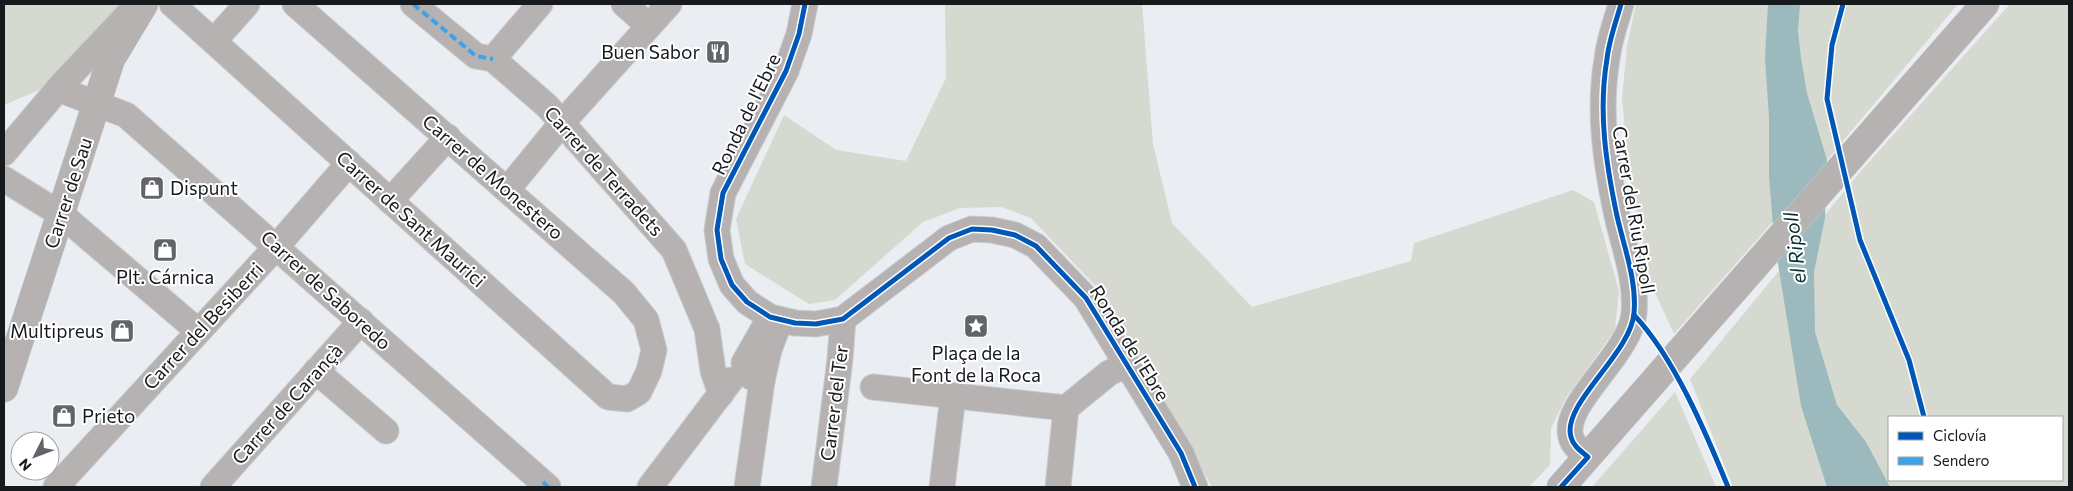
<svg xmlns="http://www.w3.org/2000/svg" width="2073" height="491" font-family="Commissioner,sans-serif">
<style>
.green{fill:#d5d9cf;fill-rule:evenodd}
.water{fill:#9cbabe}
.lines{fill:none;stroke-linecap:round;stroke-linejoin:round}
.street-casing{stroke:#c9cccf;stroke-width:27}
.secondary-casing{stroke:#c9cccf;stroke-width:29}
.street{stroke:#b6b2b1;stroke-width:25}
.secondary{stroke:#b5b2b1;stroke-width:28}
.quiet{stroke:#3da2ea;stroke-width:4;stroke-dasharray:8 4;stroke-linecap:butt}
.cycleway-casing{stroke:#fff;stroke-width:8}
.cycleway{stroke:#0057b8;stroke-width:5}
.labels{text-anchor:middle;stroke-width:4;stroke-linejoin:round;paint-order:stroke}
.poi-label{font-size:19px;fill:#171a1d;stroke:#fff;text-anchor:end}
.street-label{font-size:19px;fill:#171a1d;stroke:#fff}
.water-label{font-size:20px;font-style:italic;fill:#052f33;stroke:#fff}
</style>
<rect width="100%" height="100%" fill="#eaeef2"/>
<g class="green">
<polygon points="4,4 126,4 46,87 4,105"/>
<polygon points="945,4 1142,4 1153,144 1172,223 1252,307 1411,261 1414,243 1573,190 1594,202 1619,291 1615,330 1566,398 1551,428 1550,465 1529,487 1212,487 1103,294 1031,218 1001,207 960,208 923,222 835,300 809,304 745,264 736,219 784,115 836,150 906,161 946,78"/>
<polygon points="1636,4 1958,4 1827,160 1674,334 1651,284 1629,173 1622,98 1627,46"/>
<path d="M2010,4H2069V487H1733L1690,379L1861,171ZM1889,417H2062V480H1889Z"/>
<polygon points="1675,392 1716,487 1592,487"/>
</g>
<polygon class="water" points="1768,4 1800,4 1798,31 1801,58 1807,93 1827,160 1825,218 1814,272 1815,332 1837,405 1866,442 1890,487 1827,487 1801,406 1774,239 1769,176 1769,118 1765,57"/>
<g class="lines">
<defs>
<g id="street">
<polyline points="172,4 608,397 627,399 639,392 649,371 654,350 646,320 624,293 295,4"/>
<polyline points="413,4 476,56 493,59 547,106 674,250 707,329 713,371 721,394"/>
<polyline points="624,4 649,26"/>
<polyline points="805,4 799,34 786,71 723,193 717,230 721,259 732,285 747,302 770,317 795,323 816,324 843,319 949,238 972,229 992,230 1015,235 1036,246 1086,298 1181,453 1195,487"/>
<polyline points="214,41 247,4"/>
<polyline points="493,59 540,4"/>
<polyline points="58,89 126,115 548,487"/>
<polyline points="4,153 64,82 133,9"/>
<polyline points="4,179 62,215 198,331"/>
<polyline points="507,190 561,124 669,4"/>
<polyline points="390,201 448,137"/>
<polyline points="316,371 386,431"/>
<polyline points="762,381 769,350 780,321"/>
<polyline points="873,387 1066,408"/>
<polyline points="1066,408 1109,373 1128,364"/>
<path d="M1588,457C1581,451 1573,446 1571,437C1561,404 1631,354 1634,313C1637,281 1624,247 1617,216C1606,164 1598,112 1607,59C1609,40 1616,22 1621,4"/>
<polyline points="56,487 277,246 349,163"/>
<polyline points="213,487 361,321"/>
<polyline points="650,487 731,380"/>
<polyline points="747,487 762,381 751,377 744,363 770,317"/>
<polyline points="824,487 840,359 843,319"/>
<polyline points="942,487 953,396"/>
<polyline points="1058,487 1066,408"/>
</g>
<g id="secondary">
<polyline points="4,388 111,59 144,4"/>
<polyline points="1561,487 1985,4"/>
</g>
</defs>
<use href="#street" class="street-casing"/>
<use href="#secondary" class="secondary-casing"/>
<use href="#street" class="street"/>
<use href="#secondary" class="secondary"/>
<g class="quiet">
<polyline points="413,4 476,56 493,59"/>
<polyline points="543,482 548,487"/>
</g>
<defs>
<g id="cycleway">
<polyline points="805,4 799,34 786,71 723,193 717,230 721,259 732,285 747,302 770,317 795,323 816,324 843,319 949,238 972,229 992,230 1015,235 1036,246 1086,298 1181,453 1195,487"/>
<polyline points="1843,4 1832,45 1827,99 1860,240 1909,360 1924,417"/>
<path d="M1634,315C1674,357 1706,433 1728,487"/>
<path d="M1561,487L1588,457C1581,451 1573,446 1571,437C1561,404 1631,354 1634,313C1637,281 1624,247 1617,216C1606,164 1598,112 1607,59C1609,40 1616,22 1621,4"/>
</g>
</defs>
<use href="#cycleway" class="cycleway-casing"/>
<use href="#cycleway" class="cycleway"/>
</g>
<defs>
<symbol id="restaurant-square" viewBox="-11 -11 22 22"><rect x="-9" y="-9" width="18" height="18" rx="4" fill="#616468" stroke="#fff"/><path d="M-5-6h1v4h1v-4h1v4h1v-4h1v5L-1.5 .5V6h-2V.5L-5-1ZM5-6V6H3V1.5H1.5Q1.5-4 5-6Z" fill="#fff"/></symbol>
<symbol id="shop-square" viewBox="-11 -11 22 22"><rect x="-9" y="-9" width="18" height="18" rx="4" fill="#616468" stroke="#fff"/><path d="M-5-2.5h2.3a2.7 3.5 0 0 1 5.4 0H5L5.5 6h-11ZM-1.5-2.5h3a1.5 2.3 0 0 0-3 0Z" fill="#fff"/></symbol>
<symbol id="sight-square" viewBox="-11 -11 22 22"><rect x="-9" y="-9" width="18" height="18" rx="4" fill="#616468" stroke="#fff"/><path d="M0-6L1.8-2.2L6-1.7L2.9 1.2L3.7 5.4L0 3.3L-3.7 5.4L-2.9 1.2L-6-1.7L-1.8-2.2Z" fill="#fff"/></symbol>
</defs>
<g fill-rule="evenodd">
<use href="#restaurant-square" x="704" y="38" width="28" height="28"/>
<use href="#shop-square" x="138" y="174" width="28" height="28"/>
<use href="#shop-square" x="151" y="236" width="28" height="28"/>
<use href="#sight-square" x="962" y="312" width="28" height="28"/>
<use href="#shop-square" x="108" y="317" width="28" height="28"/>
<use href="#shop-square" x="50" y="402" width="28" height="28"/>
</g>
<g class="labels">
<g class="poi-label">
<text x="700" y="59">Buen Sabor</text>
<text x="170" y="195" text-anchor="start">Dispunt</text>
<text x="165" y="284" text-anchor="middle">Plt. Cárnica</text>
<text x="104" y="338">Multipreus</text>
<text x="976" y="360" text-anchor="middle">Plaça de la<tspan x="976" dy="22">Font de la Roca</tspan></text>
<text x="82" y="423" text-anchor="start">Prieto</text>
</g>
<g class="street-label">
<text transform="translate(746 114) rotate(-64)" y="7">Ronda de l'Ebre</text>
<text transform="translate(604 171) rotate(48)" y="7">Carrer de Terradets</text>
<text transform="translate(493 177) rotate(41)" y="7">Carrer de Monestero</text>
<text transform="translate(68 193) rotate(-72)" y="7">Carrer de Sau</text>
<text transform="translate(1634 210) rotate(80)" y="7">Carrer del Riu Ripoll</text>
<text transform="translate(411 219) rotate(42)" y="7">Carrer de Sant Maurici</text>
<text transform="translate(326 290) rotate(42)" y="7">Carrer de Saboredo</text>
<text transform="translate(203 326) rotate(-47)" y="7">Carrer del Besiberri</text>
<text transform="translate(1130 343) rotate(58)" y="7">Ronda de l'Ebre</text>
<text transform="translate(834 403) rotate(-83)" y="7">Carrer del Ter</text>
<text transform="translate(287 404) rotate(-48)" y="7">Carrer de Carançà</text>
</g>
<g class="water-label">
<text transform="translate(1795 248) rotate(-97)" y="7">el Ripoll</text>
</g>
</g>
<rect width="2073" height="491" fill="none" stroke="#171a1d" stroke-width="10"/>
<rect x="1888" y="416" width="175" height="65" fill="#ffffff" stroke="#a2a3a5"/>
<rect x="1898" y="432" width="25" height="8" fill="#0057b8" stroke="#a2a3a5"/>
<text x="1933" y="441" font-size="15" fill="#171a1d">Ciclovía</text>
<rect x="1898" y="457" width="25" height="8" fill="#3da2ea" stroke="#a2a3a5"/>
<text x="1933" y="466" font-size="15" fill="#171a1d">Sendero</text>
<g transform="translate(35 456) rotate(228)"><circle r="24" fill="#ffffff" stroke="#a2a3a5"/>
<path d="M0-4L9 19L0 12L-9 19Z" fill="#616468"/>
<text y="-8" font-size="14" font-weight="bold" text-anchor="middle" fill="#171a1d">N</text>
</g>
</svg>
